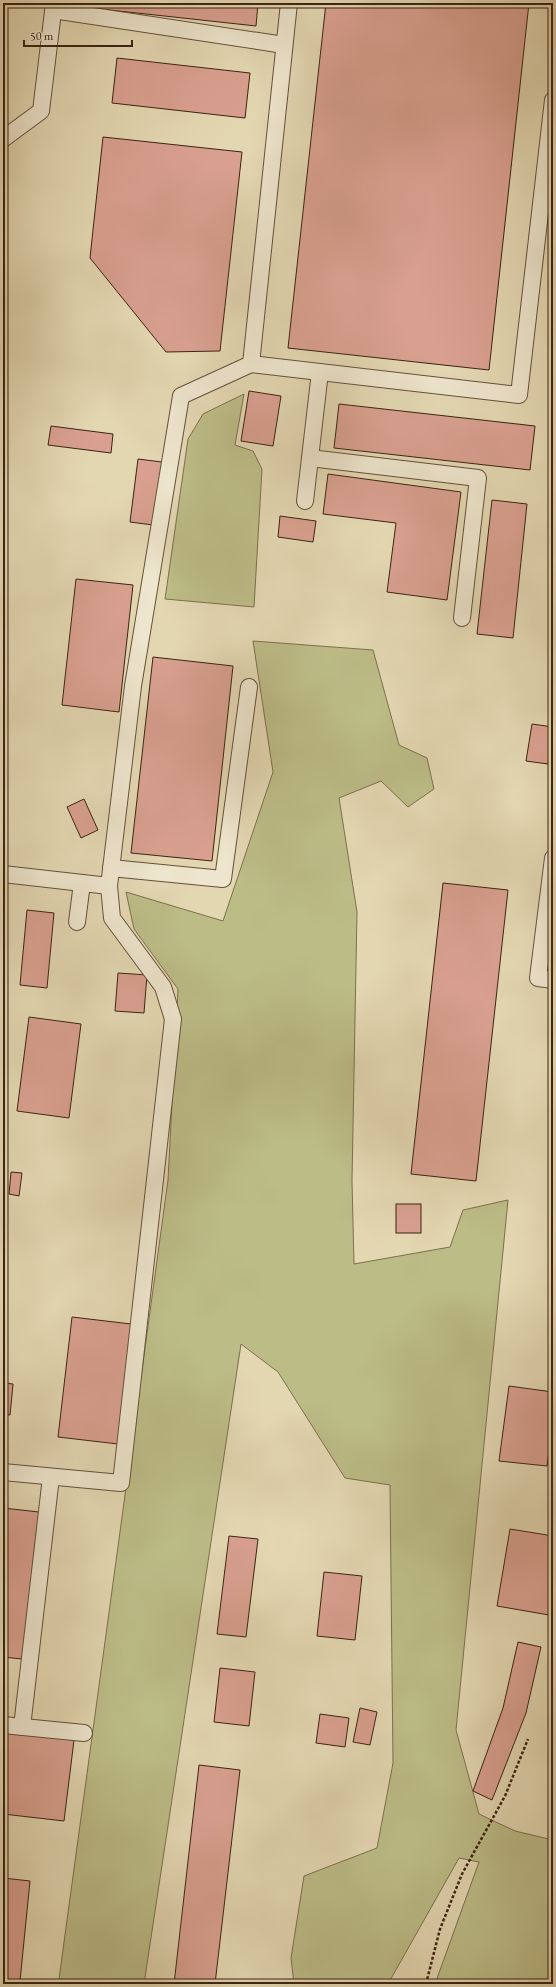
<svg xmlns="http://www.w3.org/2000/svg" width="556" height="1987" font-family="'EB Garamond',serif">
<style>
.green{fill:#bcbc87;stroke:#7c704d}
.building{fill:#d9a090;stroke:#3b2313}
.lines{fill:none;stroke-linecap:round;stroke-linejoin:round}
.minor-casing{stroke:#65503b;stroke-width:18}
.path{stroke:#3b2313;stroke-width:2.5;stroke-dasharray:3 2;stroke-linecap:butt}
.minor{stroke:#ede5cd;stroke-width:16}
</style>
<rect width="100%" height="100%" fill="#e3d7b2"/>
<filter id="stains"><feTurbulence type="fractalNoise" baseFrequency=".005" numOctaves="4"/><feColorMatrix values="0 0 0 0 .2 0 0 0 0 .09 0 0 0 0 .02 0 0 0 .5 -.17"/></filter>
<radialGradient id="worn" r=".72"><stop offset=".6" stop-color="#630" stop-opacity="0"/><stop offset="1" stop-color="#630" stop-opacity=".3"/></radialGradient>
<g class="green">
<polygon points="244,394 235,445 253,451 262,469 254,607 165,599 188,439 203,414"/>
<polygon points="253,641 373,650 399,745 427,758 434,789 408,807 381,781 339,798 357,912 352,1181 354,1264 450,1247 463,1210 508,1200 456,1730 479,1814 515,1831 553,1840 553,1955 548,1984 435,1984 479,1862 459,1858 388,1984 294,1984 291,1958 304,1876 377,1848 393,1763 390,1485 345,1478 278,1372 241,1344 144,1984 61,1984 59,1979 168,1180 178,989 134,929 126,892 223,921 273,772"/>
</g>
<g class="building">
<polygon points="83,3 258,3 256,26 82,7"/>
<polygon points="326,3 529,3 489,370 288,348"/>
<polygon points="117,58 250,73 245,118 112,103"/>
<polygon points="103,137 242,152 220,351 166,352 90,258"/>
<polygon points="249,391 281,396 273,446 241,441"/>
<polygon points="339,404 535,426 530,470 334,448"/>
<polygon points="51,426 113,434 111,453 48,445"/>
<polygon points="138,459 162,462 153,525 130,522"/>
<polygon points="328,474 461,492 447,600 387,592 396,523 323,514"/>
<polygon points="492,500 527,504 513,638 477,634"/>
<polygon points="280,516 316,521 313,542 278,537"/>
<polygon points="76,579 133,585 119,712 62,705"/>
<polygon points="153,657 233,666 212,861 131,853"/>
<polygon points="3,686 7,687 3,722"/>
<polygon points="532,724 553,727 548,764 526,761"/>
<polygon points="84,799 98,830 81,838 67,807"/>
<polygon points="443,883 508,890 476,1181 411,1174"/>
<polygon points="27,910 54,913 47,988 20,985"/>
<polygon points="118,973 147,975 144,1013 115,1011"/>
<polygon points="29,1017 81,1024 69,1118 17,1111"/>
<polygon points="552,1160 553,1160 553,1170 551,1167"/>
<polygon points="11,1172 22,1173 19,1196 9,1194"/>
<rect x="396" y="1204" width="25" height="29"/>
<polygon points="72,1317 131,1324 118,1444 58,1437"/>
<polygon points="3,1383 13,1384 10,1415 3,1414"/>
<polygon points="509,1386 553,1392 553,1419 547,1466 499,1461"/>
<polygon points="3,1508 39,1512 22,1659 3,1657"/>
<polygon points="510,1529 553,1536 553,1588 549,1615 497,1606"/>
<polygon points="229,1536 258,1539 246,1637 217,1634"/>
<polygon points="324,1572 362,1576 355,1640 317,1636"/>
<polygon points="518,1642 541,1647 526,1713 492,1800 473,1791 503,1708"/>
<polygon points="220,1668 255,1672 249,1726 214,1722"/>
<polygon points="360,1708 377,1712 370,1745 353,1742"/>
<polygon points="320,1714 349,1718 345,1747 316,1743"/>
<polygon points="3,1731 74,1740 64,1821 3,1814"/>
<polygon points="199,1765 240,1770 215,1984 174,1984"/>
<polygon points="3,1878 30,1881 20,1981 3,1980"/>
<polygon points="553,1971 553,1984 550,1984"/>
</g>
<g class="lines">
<defs>
<g id="minor">
<polyline points="53,10 284,45"/>
<polyline points="3,139 41,111 54,3"/>
<polyline points="251,364 519,395 553,100"/>
<polyline points="310,458 478,478 462,618"/>
<polyline points="305,501 320,372"/>
<polyline points="553,858 538,978 553,980"/>
<polyline points="111,868 223,879 249,687"/>
<polyline points="3,874 109,886"/>
<polyline points="77,922 82,883"/>
<polyline points="3,1472 121,1483 173,1019 163,987 112,918 109,886 133,686 181,396 251,364 289,3"/>
<polyline points="3,1725 84,1733"/>
<polyline points="22,1727 51,1477"/>
</g>
</defs>
<use href="#minor" class="minor-casing"/>
<polyline class="path" points="426,1984 440,1929 462,1874 505,1796 528,1739"/>
<use href="#minor" class="minor"/>
</g>
<rect width="556" height="1987" fill="none" stroke="#e3d7b2" stroke-width="16"/>
<rect x="4" y="4" width="548" height="1979" fill="none" stroke="#3b2313" stroke-width="2"/>
<rect x="8" y="8" width="540" height="1971" fill="none" stroke="#3b2313"/>
<path d="M24 40v6h108v-6" fill="none" stroke="#3b2313" stroke-width="2"/>
<text x="30" y="40" font-size="12" fill="#3b2313" stroke="#ede5cd" stroke-width="3" paint-order="stroke">50 m</text>
<rect width="100%" height="100%" filter="url(#stains)"/>
<rect width="100%" height="100%" fill="url(#worn)"/>
</svg>
